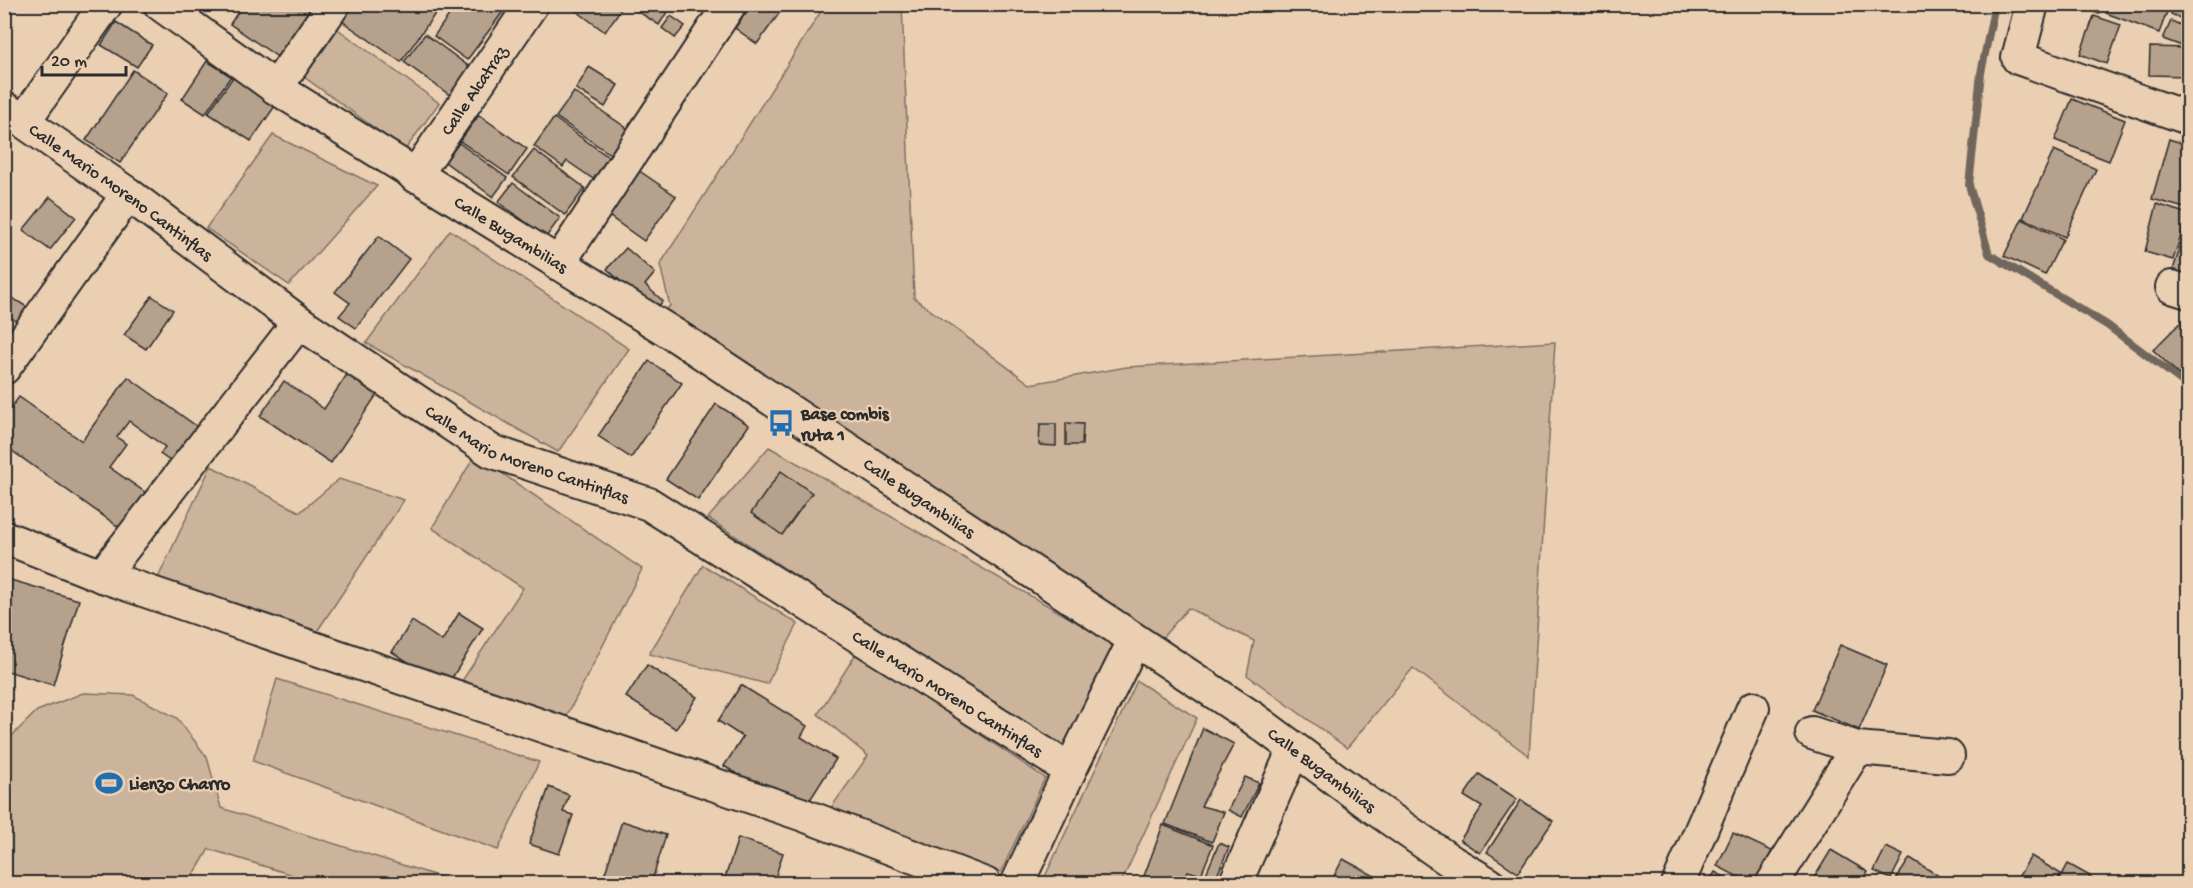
<svg xmlns="http://www.w3.org/2000/svg" width="2193" height="888" font-family="'Gochi Hand',sans-serif">
<style>
.green{fill:#ccb49c;stroke:#7c7064;stroke-width:1.5}
.lines{fill:none;stroke-linecap:round;stroke-linejoin:round}
.stream{stroke:#71665c;stroke-width:8}
.building{fill:#b6a18d;stroke:#2b2b2b;stroke-width:1.5}
.minor-casing{stroke:#2b2b2b;stroke-width:36}
.minor{stroke:#ebcfb2;stroke-width:32}
.labels{text-anchor:middle;stroke-width:4.5;stroke-linejoin:round;paint-order:stroke}
.street-label{font-size:18px;fill:#2b2b2b;stroke:#ebcfb2}
.poi-label{font-size:18px;font-weight:bold;fill:#2b2b2b;stroke:#ebcfb2;text-anchor:start}
</style>
<rect width="100%" height="100%" fill="#ebcfb2"/>
<filter id="ink" filterUnits="userSpaceOnUse"><feTurbulence type="fractalNoise" baseFrequency=".0167" numOctaves="2"/><feDisplacementMap in="SourceGraphic" scale="12" xChannelSelector="R" yChannelSelector="G"/><feConvolveMatrix kernelMatrix="1 2 1 2 8 2 1 2 1" color-interpolation-filters="sRGB"/></filter>
<g filter="url(#ink)">
<g class="green">
<polygon points="825,5 902,5 914,298 1030,384 1127,367 1555,342 1529,756 1413,668 1347,748 1247,675 1254,641 1188,608 1162,638 661,314 670,306 660,265"/>
<polygon points="335,27 439,103 405,150 300,74"/>
<polygon points="273,135 377,186 289,285 206,228"/>
<polygon points="450,230 629,349 558,452 366,343"/>
<polygon points="769,447 1117,645 1061,751 708,518"/>
<polygon points="475,455 642,569 563,723 456,690 523,588 432,528"/>
<polygon points="211,466 300,512 339,479 404,500 316,633 157,580"/>
<polygon points="703,565 798,624 767,684 649,654"/>
<polygon points="857,652 1045,778 1001,872 825,816 868,756 818,714"/>
<polygon points="277,679 539,762 498,850 253,761"/>
<polygon points="1137,681 1197,718 1121,883 1042,883"/>
<polygon points="83,693 133,695 177,718 207,757 221,808 450,880 449,883 318,883 209,849 189,883 14,883 5,870 5,743 37,711"/>
</g>
<g class="lines">
<polyline class="stream" points="1995,4 1981,73 1969,185 1989,254 2107,325 2188,386"/>
</g>
<g class="building">
<polygon points="243,4 316,4 279,58 230,24"/>
<polygon points="350,4 442,4 401,62 339,19"/>
<polygon points="457,4 499,4 505,9 467,60 434,36"/>
<polygon points="567,4 620,4 623,6 605,32"/>
<polygon points="632,4 672,4 659,25 631,7"/>
<polygon points="752,4 786,4 757,44 735,28"/>
<polygon points="2074,4 2102,4 2099,14"/>
<polygon points="2110,4 2170,4 2159,33 2106,13"/>
<polygon points="2175,4 2185,4 2180,18 2171,14"/>
<polygon points="671,16 685,26 675,38 662,28"/>
<polygon points="2094,16 2121,25 2107,64 2080,54"/>
<polygon points="2171,21 2188,28 2182,46 2163,39"/>
<polygon points="116,22 152,45 137,67 101,45"/>
<polygon points="425,34 471,68 451,96 404,62"/>
<polygon points="2150,47 2188,48 2188,76 2149,75"/>
<polygon points="207,61 231,76 205,114 182,99"/>
<polygon points="589,67 618,85 605,107 576,89"/>
<polygon points="133,70 168,93 120,163 86,140"/>
<polygon points="233,77 275,106 251,141 208,113"/>
<polygon points="574,92 631,131 613,156 556,117"/>
<polygon points="2072,99 2125,120 2109,161 2055,140"/>
<polygon points="479,115 527,149 509,175 460,141"/>
<polygon points="554,118 614,161 599,183 567,161 563,167 534,146"/>
<polygon points="2169,139 2188,145 2188,209 2152,199"/>
<polygon points="459,143 507,178 493,197 445,162"/>
<polygon points="534,150 585,188 565,215 513,177"/>
<polygon points="2054,150 2096,169 2065,237 2023,218"/>
<polygon points="638,170 676,196 644,241 606,214"/>
<polygon points="513,183 560,218 546,237 498,202"/>
<polygon points="50,197 76,217 50,250 23,230"/>
<polygon points="2157,204 2188,214 2173,260 2145,252"/>
<polygon points="2022,219 2063,239 2045,275 2004,256"/>
<polygon points="2188,223 2188,282 2171,276"/>
<polygon points="379,236 409,259 356,328 339,316 350,303 335,292"/>
<polygon points="626,248 655,273 645,285 663,301 654,311 607,269"/>
<polygon points="4,293 27,307 18,322 4,314"/>
<polygon points="152,296 173,310 146,349 124,335"/>
<polygon points="2184,319 2188,323 2188,383 2153,350"/>
<polygon points="649,361 682,383 631,458 598,436"/>
<polygon points="352,367 382,387 331,463 260,416 284,381 324,409"/>
<polygon points="128,377 199,428 174,464 160,454 165,447 129,421 117,437 126,444 109,467 149,495 123,530 4,445 4,417 19,397 82,441"/>
<polygon points="716,404 749,425 698,500 666,479"/>
<polygon points="1066,423 1083,424 1082,445 1066,445"/>
<polygon points="1040,424 1056,424 1056,446 1039,445"/>
<polygon points="781,471 812,493 782,535 751,513"/>
<polygon points="4,578 79,600 53,685 4,670"/>
<polygon points="459,613 483,628 447,686 392,652 412,621 442,641"/>
<polygon points="1840,645 1887,665 1859,730 1812,710"/>
<polygon points="647,665 697,697 676,729 626,697"/>
<polygon points="741,685 807,726 801,737 836,759 801,814 724,766 743,737 718,721"/>
<polygon points="1203,728 1234,744 1201,806 1224,812 1212,842 1165,824"/>
<polygon points="1479,774 1517,799 1480,853 1460,840 1482,807 1464,796"/>
<polygon points="1245,777 1259,783 1242,817 1228,810"/>
<polygon points="549,787 569,795 563,812 573,815 559,854 529,844"/>
<polygon points="1521,800 1553,821 1518,873 1487,852"/>
<polygon points="622,821 666,835 651,884 618,884 603,879"/>
<polygon points="1163,825 1213,845 1201,875 1188,871 1183,884 1141,884"/>
<polygon points="1733,833 1772,851 1756,884 1752,884 1717,866"/>
<polygon points="738,838 783,853 773,884 723,884"/>
<polygon points="1219,843 1229,847 1216,878 1206,874"/>
<polygon points="1886,847 1903,855 1891,879 1874,871"/>
<polygon points="1831,850 1868,872 1861,884 1811,883"/>
<polygon points="2031,856 2061,874 2055,884 2014,884"/>
<polygon points="1910,858 1942,878 1939,884 1899,884 1895,881"/>
<polygon points="1343,859 1384,881 1383,884 1342,884 1343,881 1334,876"/>
<polygon points="2068,864 2090,876 2086,884 2057,884"/>
<polygon points="1715,872 1737,884 1708,884"/>
</g>
<g class="lines">
<defs>
<g id="minor">
<path id="s1" d="M160,4L276,88L678,337L1253,718L1373,807L1452,862L1489,884"/>
<polyline points="2032,4 2018,58 2188,118"/>
<polyline points="276,88 334,4"/>
<path id="s2" d="M4,108L128,194L299,322L491,451L649,504L1070,770"/>
<polyline points="24,121 106,4"/>
<path id="s3" d="M415,176L532,4"/>
<polyline points="558,264 730,4"/>
<polyline points="2172,287 2188,292"/>
<polyline points="4,368 128,194"/>
<polyline points="4,537 102,576 801,814 985,884"/>
<polyline points="102,576 299,322"/>
<polyline points="1812,733 1857,748 1948,756"/>
<polyline points="1017,884 1070,770 1134,641"/>
<polyline points="1235,884 1294,749"/>
<polyline points="1678,884 1753,708"/>
<polyline points="1772,884 1857,748"/>
</g>
</defs>
<use href="#minor" class="minor-casing"/>
<use href="#minor" class="minor"/>
</g>
</g>
<defs>
<symbol id="bus-bare" viewBox="-9 -9 18 18"><path d="M-5-6H5V4H4V6H2V4H-2V6H-4V4H-5ZM-3.5-4V0h7V-4ZM-3.5 1.2v1.5H-2V1.2ZM2 1.2v1.5H3.5V1.2Z" fill="#1f6fb2" stroke="#ebcfb2" stroke-width="2.5" paint-order="stroke"/></symbol>
<symbol id="stadium-bare" viewBox="-9 -9 18 18"><path d="M0-5a6.5 5 0 1 0 0 10a6.5 5 0 1 0 0-10ZM-3.5-1.8h7v3.6h-7Z" fill="#1f6fb2" stroke="#ebcfb2" stroke-width="2.5" paint-order="stroke"/></symbol>
</defs>
<g fill-rule="evenodd">
<use href="#bus-bare" x="762" y="404" width="38" height="38"/>
<use href="#stadium-bare" x="90" y="764" width="38" height="38"/>
</g>
<g class="labels">
<g class="street-label">
<text dy="6" stroke="none"><textPath href="#s3" startOffset="104">Calle Alcatraz</textPath></text>
<text dy="6" stroke="none"><textPath href="#s2" startOffset="144">Calle Mario Moreno Cantinflas</textPath></text>
<text dy="6" stroke="none"><textPath href="#s1" startOffset="420">Calle Bugambilias</textPath></text>
<text dy="6" stroke="none"><textPath href="#s2" startOffset="630">Calle Mario Moreno Cantinflas</textPath></text>
<text dy="6" stroke="none"><textPath href="#s1" startOffset="906">Calle Bugambilias</textPath></text>
<text dy="6" stroke="none"><textPath href="#s2" startOffset="1116">Calle Mario Moreno Cantinflas</textPath></text>
<text dy="6" stroke="none"><textPath href="#s1" startOffset="1392">Calle Bugambilias</textPath></text>
</g>
<g class="poi-label">
<text x="801" y="419">Base combis<tspan x="801" dy="21">ruta 1</tspan></text>
<text x="129" y="789">Lienzo Charro</text>
</g>
</g>
<rect width="2193" height="888" fill="none" stroke="#ebcfb2" stroke-width="24"/>
<rect x="12" y="12" width="2169" height="864" fill="none" stroke="#2b2b2b" stroke-width="2" filter="url(#ink)"/>
<path d="M42 66v9h84v-9" fill="none" stroke="#2b2b2b" stroke-width="3"/>
<text x="51" y="66" font-size="18" fill="#2b2b2b" stroke="#ebcfb2" stroke-width="4.5" paint-order="stroke">20 m</text>
</svg>
